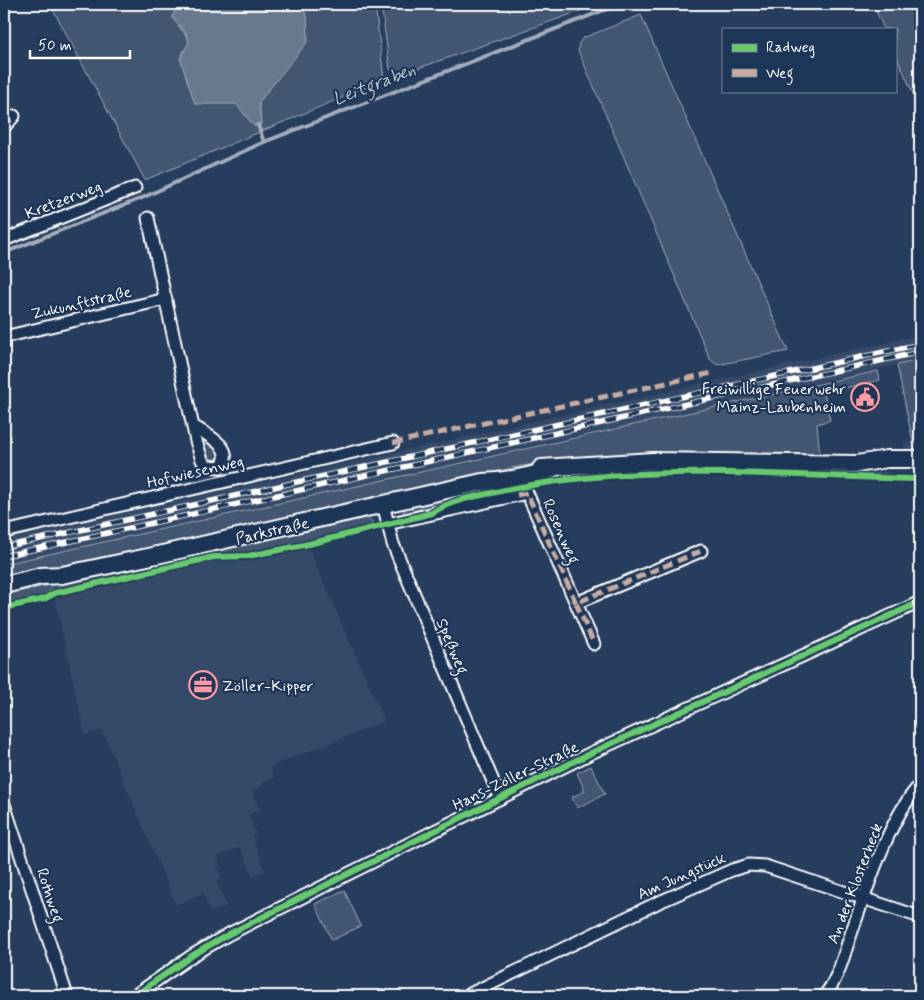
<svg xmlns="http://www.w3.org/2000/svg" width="924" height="1000" font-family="Mynerve,sans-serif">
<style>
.built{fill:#344a68}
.green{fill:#425672;stroke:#a0aab8}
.water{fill:#67788e;stroke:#a4aebb}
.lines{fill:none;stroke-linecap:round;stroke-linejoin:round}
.stream{stroke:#a4aebb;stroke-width:4}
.minor-casing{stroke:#fff;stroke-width:15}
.secondary-casing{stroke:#fff;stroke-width:20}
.minor{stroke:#1d3557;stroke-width:11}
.secondary{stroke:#1d3557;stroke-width:16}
.rail-casing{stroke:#fff;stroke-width:5.5}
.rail{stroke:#1d3557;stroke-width:4;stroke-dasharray:11;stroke-linecap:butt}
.quiet{stroke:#c7aca2;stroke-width:5;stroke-dasharray:10 5;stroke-linecap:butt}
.cycleway-casing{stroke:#1d3557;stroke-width:9}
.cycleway{stroke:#67ca6e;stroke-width:6}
.labels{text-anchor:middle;stroke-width:4.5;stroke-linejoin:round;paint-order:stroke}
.street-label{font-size:16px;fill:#fff;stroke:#1d3557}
.poi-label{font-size:16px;fill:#fff;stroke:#1d3557;text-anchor:end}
.water-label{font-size:18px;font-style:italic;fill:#bbc2cc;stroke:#1d3557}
</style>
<rect width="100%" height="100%" fill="#263d5e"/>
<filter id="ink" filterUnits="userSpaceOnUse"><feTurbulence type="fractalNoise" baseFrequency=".02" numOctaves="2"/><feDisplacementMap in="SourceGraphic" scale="10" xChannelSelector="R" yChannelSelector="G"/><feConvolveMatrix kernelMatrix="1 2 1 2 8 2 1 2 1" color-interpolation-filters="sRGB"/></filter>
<g filter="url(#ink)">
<g class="built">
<polygon points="920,335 920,452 905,452 904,443 913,443 897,365 631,425 612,431 603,430 531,446 430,469 421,473 284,501 274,506 255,508 4,564 4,540"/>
<polygon points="308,547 385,721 270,767 274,778 263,782 264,785 252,791 260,810 248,815 256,834 252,836 265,871 253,876 240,847 217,857 221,866 217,868 222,878 216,881 227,906 211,912 203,893 176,905 102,730 85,735 54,595 215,560 244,561"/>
</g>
<g class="green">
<polygon points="50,4 179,4 172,17 254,126 261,124 259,102 273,84 307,16 300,4 375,4 384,80 145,180"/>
<polygon points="381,4 600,4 402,74 395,73 390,69"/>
<polygon points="873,4 920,4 920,109 895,53 895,29 884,29"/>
<polygon points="641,15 788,351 717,365 710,359 578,50 579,43 583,38"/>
<polygon points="920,360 920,443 913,443 897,365"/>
<polygon points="878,371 880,380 824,393 830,420 817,424 820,456 558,461 521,466 4,581 4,564"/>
<polygon points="207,443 220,452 219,461 213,463 207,459 204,447"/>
<path d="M618,468L763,469L888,474L889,477C780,474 669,467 560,478C521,482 483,492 445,501L440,504L402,514L408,505L563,474Z"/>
<polygon points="353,517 369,519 376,525 249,554 215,554 179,561 183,557"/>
<polygon points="148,564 156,567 50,590 43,595 4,604 4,595"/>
<polygon points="591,766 605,794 577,808 572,797 585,791 577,773"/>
<polygon points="344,890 361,926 332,940 315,904"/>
</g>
<polygon class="water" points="179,4 300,4 307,16 308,41 259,102 261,124 254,126 236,104 195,104 180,58 189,42 185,32 172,17"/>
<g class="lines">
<g class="stream">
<polyline points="258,125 264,142"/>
<polyline points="4,253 142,198 264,142 620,4"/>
</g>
<defs>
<g id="minor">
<polyline points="4,127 14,116"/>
<path d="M148,218L196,441L202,460L207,466L220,467C238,449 206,434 193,426"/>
<polyline points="4,240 135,188"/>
<polyline points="4,337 166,299"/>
<polyline points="383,504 393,544 500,798"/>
<polyline points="387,524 527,493 576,603 701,551"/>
<polyline points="4,532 393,443"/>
<polyline points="576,603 594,644"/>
<polyline points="4,804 67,996"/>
<polyline points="134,996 193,955 229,934 348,874 591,753 920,602"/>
<polyline points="466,996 657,903 732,870 749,865 765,866 920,917"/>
<path d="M824,996C838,980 843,957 850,937C865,894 889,817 920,785"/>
</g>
<g id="secondary">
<polyline points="541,468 653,461 857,464 887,459 920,459"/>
<path d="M4,585L41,576L62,575L162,554L482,482C507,481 529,477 552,469"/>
</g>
</defs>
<use href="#minor" class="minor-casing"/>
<use href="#secondary" class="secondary-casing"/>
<use href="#minor" class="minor"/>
<use href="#secondary" class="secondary"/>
<defs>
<g id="rail">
<polyline points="4,547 920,344"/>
<polyline points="4,556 920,352"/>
</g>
</defs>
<use href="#rail" class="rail-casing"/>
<use href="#rail" class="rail"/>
<g class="quiet">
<polyline points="4,127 14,116"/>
<polyline points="393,443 712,373"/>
<polyline points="517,495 527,493 576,603 701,551"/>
<polyline points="576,603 594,644"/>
</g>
<defs>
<g id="cycleway">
<path d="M4,608L44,599L55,593L214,557L248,556L309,544L432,513C451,500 473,497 496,492C632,461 781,476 920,479"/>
<polyline points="134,996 193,955 229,934 348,874 591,753 920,602"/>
</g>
</defs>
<use href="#cycleway" class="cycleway-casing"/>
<use href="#cycleway" class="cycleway"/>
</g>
</g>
<defs>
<symbol id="civic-ring" viewBox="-11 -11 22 22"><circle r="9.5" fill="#1d3557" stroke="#ff9aa2" stroke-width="1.5"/><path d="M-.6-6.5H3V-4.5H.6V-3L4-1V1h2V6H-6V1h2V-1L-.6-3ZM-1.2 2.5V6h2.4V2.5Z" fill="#ff9aa2"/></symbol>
<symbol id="office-ring" viewBox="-11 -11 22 22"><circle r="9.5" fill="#1d3557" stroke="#ff9aa2" stroke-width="1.5"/><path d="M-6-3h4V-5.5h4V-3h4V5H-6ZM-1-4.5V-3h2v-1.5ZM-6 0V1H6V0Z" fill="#ff9aa2"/></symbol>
</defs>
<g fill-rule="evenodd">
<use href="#civic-ring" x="849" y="381" width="32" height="32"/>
<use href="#office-ring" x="187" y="669" width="32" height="32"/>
</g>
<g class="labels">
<g class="street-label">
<text transform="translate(63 199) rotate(-21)" y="6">Kretzerweg</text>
<text transform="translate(81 302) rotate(-13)" y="6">Zukunftstraße</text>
<text transform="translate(195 471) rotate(-13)" y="6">Hofwiesenweg</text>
<text transform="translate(272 530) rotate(-13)" y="6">Parkstraße</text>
<text transform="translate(562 531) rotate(66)" y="6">Rosenweg</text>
<text transform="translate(453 646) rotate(67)" y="6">Speßweg</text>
<text transform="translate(515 775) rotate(-26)" y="6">Hans-Zöller-Straße</text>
<text transform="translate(681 875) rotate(-24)" y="6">Am Jungstück</text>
<text transform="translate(854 883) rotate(-69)" y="6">An der Klosterheck</text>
<text transform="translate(51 895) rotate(72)" y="6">Rothweg</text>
</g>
<g class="poi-label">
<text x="846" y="394">Freiwillige Feuerwehr<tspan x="846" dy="18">Mainz-Laubenheim</tspan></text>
<text x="222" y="691" text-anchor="start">Zöller-Kipper</text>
</g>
<g class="water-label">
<text transform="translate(374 84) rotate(-21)" y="6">Leitgraben</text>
</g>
</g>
<rect width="924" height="1000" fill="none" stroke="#1d3557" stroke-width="20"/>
<rect x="10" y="10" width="904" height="980" fill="none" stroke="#fff" stroke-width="2" filter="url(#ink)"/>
<rect x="722" y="28" width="175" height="65" fill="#1d3557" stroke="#77869a"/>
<rect x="732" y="44" width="25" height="8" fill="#67ca6e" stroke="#77869a"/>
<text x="766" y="52" font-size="15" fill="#ffffff">Radweg</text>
<rect x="732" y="69" width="25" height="8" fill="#c7aca2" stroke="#77869a"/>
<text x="766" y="78" font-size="15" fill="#ffffff">Weg</text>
<path d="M30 50v8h100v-8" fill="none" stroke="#ffffff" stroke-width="2.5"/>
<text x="38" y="50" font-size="15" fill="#ffffff" stroke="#1d3557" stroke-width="4" paint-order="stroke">50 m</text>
</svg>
